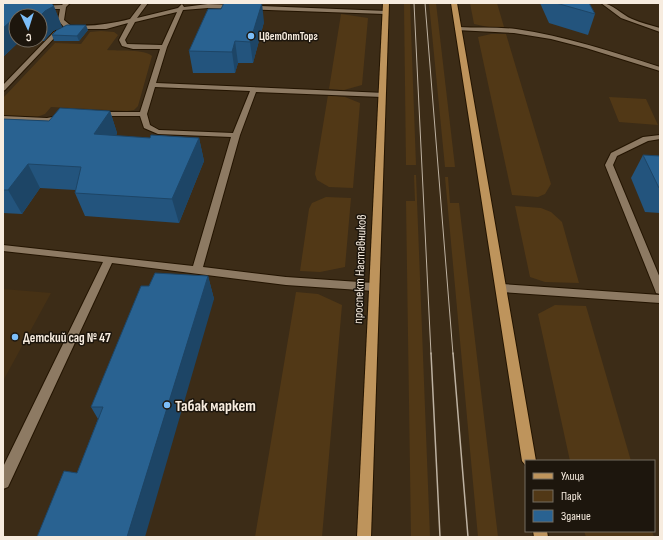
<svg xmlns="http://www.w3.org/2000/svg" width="663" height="540" font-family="'Sofia Sans Condensed',sans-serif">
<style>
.built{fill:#463115}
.green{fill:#513816}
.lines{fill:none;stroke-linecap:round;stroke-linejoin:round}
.minor-casing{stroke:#231401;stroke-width:2}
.major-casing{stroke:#231401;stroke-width:2}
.minor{fill:#8d7a63;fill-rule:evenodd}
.major{fill:#be945c;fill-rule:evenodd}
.tram-far1{stroke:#beb2a2;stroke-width:1}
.tram{stroke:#beb2a2;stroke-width:1.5}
.wall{fill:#23547d}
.shaded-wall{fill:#1d4566}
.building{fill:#296291;stroke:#1d4566}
.poi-dot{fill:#7cbef9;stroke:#1d160d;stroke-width:1.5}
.labels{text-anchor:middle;stroke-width:3;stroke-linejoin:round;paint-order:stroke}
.far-poi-label{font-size:11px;font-weight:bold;fill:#f7ecdf;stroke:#1d160d;text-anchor:start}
.street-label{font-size:13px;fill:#f7ecdf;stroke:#1d160d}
.poi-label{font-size:13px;font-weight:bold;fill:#f7ecdf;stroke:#1d160d;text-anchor:start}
.near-poi-label{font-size:16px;font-weight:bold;fill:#f7ecdf;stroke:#1d160d;text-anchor:start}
</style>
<rect width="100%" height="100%" fill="#3c2c17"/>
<polygon class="built" points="3,289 51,293 3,381"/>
<g class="green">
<polygon points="404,3 410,3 416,165 406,165"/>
<polygon points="429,3 436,3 455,167 445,167"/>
<polygon points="470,3 497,3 504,27 488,27 474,24"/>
<polygon points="341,14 368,18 362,85 344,90 329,89"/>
<path d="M101,31L114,32L118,35L107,50C118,51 145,49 152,56L138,106L134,110L127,111L51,107L45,114L37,117L3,116V98L55,43L81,44L90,32Z"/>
<polygon points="491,34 506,34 551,184 545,194 538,197 512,195 478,37"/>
<polygon points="328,95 345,97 360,103 353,188 329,187 317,180 315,174"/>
<polygon points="609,97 646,99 658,125 619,122"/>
<polygon points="414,175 416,175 430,537 411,537 406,201 415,201"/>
<polygon points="445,177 448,177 450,203 459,203 498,537 478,537"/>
<polygon points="326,197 351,198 345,267 320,272 300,271 309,209 312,203"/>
<polygon points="515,206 541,208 551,212 562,222 579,283 545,282 530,277"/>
<polygon points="296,292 318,294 342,305 322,537 255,537"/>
<polygon points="555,305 586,306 631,461 570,461 538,314"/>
<polygon points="584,531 652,531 654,537 586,537"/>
</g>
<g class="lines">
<defs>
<g id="minor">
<path d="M64,3H70L66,7L64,20L70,25C91,27 110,24 130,19L142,3H148L137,18L178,8L182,4L184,7L208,4L387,11L388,12L385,14L208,8L183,10L167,47L156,83L385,93V97H382L256,92L240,135L203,267L286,277L374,283L378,284L379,287L378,290L374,291L286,285L112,263L8,487L3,489V467L103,262L3,251V245L193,266L231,137L158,134L144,128L140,116H94V112H140L160,49H133L122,46L119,40L128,23L106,29H69L58,34L5,90L3,91V85L54,32L64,27L58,20L60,9H41L38,7L39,6L62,5ZM177,12L162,45L127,44L125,40L135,22ZM155,87L250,91L233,133L159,130L150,125L147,114Z"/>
<path d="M601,3C612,3 622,15 632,19C641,23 651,25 660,28V32L621,18Z"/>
<path d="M458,27C477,28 497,27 516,29C565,36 613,52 660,67V71L586,48L551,39L514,33L456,30L455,29Z"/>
<polygon points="64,115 68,117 67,119 47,122 3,120 3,116 47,118"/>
<polygon points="660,135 660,139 648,141 617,156 613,165 660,278 660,294 656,293 655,290 605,165 611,153 643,137"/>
<polygon points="501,284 660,295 660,303 501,292 497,291 496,288 497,285"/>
</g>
<g id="major">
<polygon points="383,3 389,3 371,537 357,537"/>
<polygon points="451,3 457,3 536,461 526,461 526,466 522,461"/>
<polygon points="533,531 547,531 548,537 534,537"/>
</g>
</defs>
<use href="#minor" class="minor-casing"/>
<use href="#major" class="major-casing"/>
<use href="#minor" class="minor"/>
<use href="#major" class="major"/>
<g class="tram-far1">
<polyline points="414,3 431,354"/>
<polyline points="425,3 453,354"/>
</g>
<g class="tram">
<polyline points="431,353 440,537"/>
<polyline points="453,353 468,537"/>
</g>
</g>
<g class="wall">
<polygon points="3,3 53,5 62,27 53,31 44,41 21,40 40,40 40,16 16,16 16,40 21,40 3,57"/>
<polygon points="540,3 589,3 595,14 588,35 549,23"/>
<polygon points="264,22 253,63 238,63 235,73 193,73 189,51"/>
<polygon points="88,30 79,41 54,41 52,35"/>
<polygon points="110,111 117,133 116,136 150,138 199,138 204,161 179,223 85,216 75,193 75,190 40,188 22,214 3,213 3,119 49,121"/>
<polygon points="643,155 660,156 660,213 645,212 631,178"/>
<polygon points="208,276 214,299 77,473 98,419 91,407 149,286"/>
</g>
<g class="shaded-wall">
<polygon points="50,3 52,3 54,7 54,6 62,27 53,31 44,41 40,31 40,16"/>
<polygon points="262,3 264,22 253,63 250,42"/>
<polygon points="12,20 16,29 16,40 21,40 3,57 3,28"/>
<polygon points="86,25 88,30 79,41 77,36"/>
<polygon points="235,41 238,63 235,73 232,52"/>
<polygon points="110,111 117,133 103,157 94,134"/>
<polygon points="199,138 204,161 179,223 172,199"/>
<polygon points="28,164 40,188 22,214 8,190"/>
<polygon points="208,276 214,299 145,537 127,537"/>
</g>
<g class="building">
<polygon points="3,3 51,3 54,6 45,11 40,16 16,16 16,20 12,20 3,28"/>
<polygon points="224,3 262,3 250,42 235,41 232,52 189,51 208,9 221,9"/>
<polygon points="556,3 589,3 595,14"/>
<polygon points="67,25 86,25 77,36 52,35 57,30"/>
<polygon points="60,108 110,111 94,134 150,138 151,135 199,138 172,199 75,193 81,167 28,164 8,190 3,190 3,119 49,121"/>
<polygon points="643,155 660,156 660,188 659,188"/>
<polygon points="155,273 208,276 127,537 37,537 64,471 77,473 103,407 91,407 141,286 149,286"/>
</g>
<g class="poi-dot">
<circle cx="251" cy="36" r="4"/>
<circle cx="15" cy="337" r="4"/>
<circle cx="167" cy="405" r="4"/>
</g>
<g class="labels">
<g class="far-poi-label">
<text x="259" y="40">ЦветОптТорг</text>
</g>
<g class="street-label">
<text transform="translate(359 269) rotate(-88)" y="5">проспект Наставников</text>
</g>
<g class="poi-label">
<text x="23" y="342">Детский сад № 47</text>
</g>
<g class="near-poi-label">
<text x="175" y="411">Табак маркет</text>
</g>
</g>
<rect width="663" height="540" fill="none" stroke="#f7ecdf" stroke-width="8"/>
<rect x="525" y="460" width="130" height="72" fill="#1d160d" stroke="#746c61"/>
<rect x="533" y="473" width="20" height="6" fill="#be945c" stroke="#746c61"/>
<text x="561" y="480" font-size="12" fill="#f7ecdf">Улица</text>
<rect x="533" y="490" width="20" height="12" fill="#513816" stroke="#746c61"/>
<text x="561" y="500" font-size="12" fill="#f7ecdf">Парк</text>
<rect x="533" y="510" width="20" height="12" fill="#296291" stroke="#746c61"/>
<text x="561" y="520" font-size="12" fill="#f7ecdf">Здание</text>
<g transform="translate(28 28) rotate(176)"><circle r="19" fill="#1d160d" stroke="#746c61"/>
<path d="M0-3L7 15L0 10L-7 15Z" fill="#7cbef9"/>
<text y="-6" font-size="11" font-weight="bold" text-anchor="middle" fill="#f7ecdf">С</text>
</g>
</svg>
